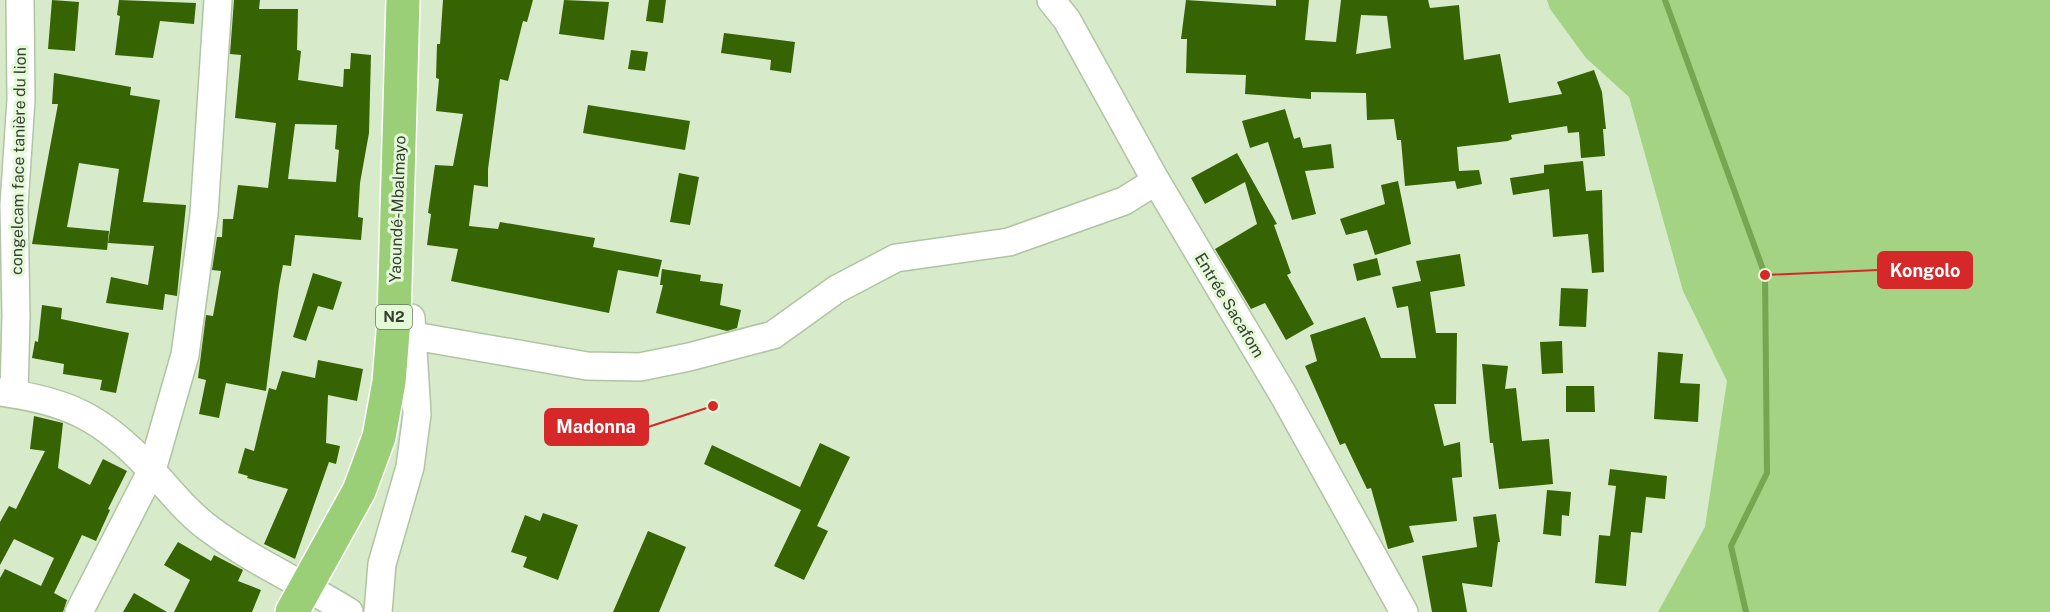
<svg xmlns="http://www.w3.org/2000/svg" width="2050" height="612" font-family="'Public Sans',sans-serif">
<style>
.green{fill:#a3d383}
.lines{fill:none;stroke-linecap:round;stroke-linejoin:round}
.stream{stroke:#75a752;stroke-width:6}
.building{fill:#366403;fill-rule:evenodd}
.minor-casing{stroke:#b0c4a4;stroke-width:30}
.highway-casing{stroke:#fff;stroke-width:36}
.minor{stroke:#fff;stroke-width:27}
.highway{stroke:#9acf77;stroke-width:33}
.labels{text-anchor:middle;stroke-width:6;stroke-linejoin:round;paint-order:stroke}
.shield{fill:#e4f9d7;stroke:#6b7764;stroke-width:1.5}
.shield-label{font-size:15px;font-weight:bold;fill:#373f32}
.street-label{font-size:16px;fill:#373f32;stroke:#e4f9d7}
.leader{fill:none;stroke:#d62828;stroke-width:2}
.callout-dot{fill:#d62828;stroke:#e4f9d7;stroke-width:2}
.callout{fill:#d62828;stroke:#d62828;stroke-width:2}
.callout-label{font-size:18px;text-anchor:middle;font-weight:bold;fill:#fff}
</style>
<rect width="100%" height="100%" fill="#d7ebca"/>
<polygon class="green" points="1547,0 2050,0 2050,612 1658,612 1705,527 1727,381 1683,291 1629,97 1586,58 1550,9"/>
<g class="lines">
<polyline class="stream" points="1665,0 1765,275 1767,473 1731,546 1746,612"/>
</g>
<g class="building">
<polygon points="52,0 79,2 75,51 48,49"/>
<polygon points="119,0 196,3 194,24 160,21 153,58 115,55 120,16 117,15"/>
<path d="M234,0H260L259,9H298L297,50L301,51L298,80L343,87L344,69H350L351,53L371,55L369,133L360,183L358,217L363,218L361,240L295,235L291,266L283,265L279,286L266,391L226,383L219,418L199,414L206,380L198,378L206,315L213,316L221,271L212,270L217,237H222L223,219H233L238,185L268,188L276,123L235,118L241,55L230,54ZM295,124L337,125L335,149L339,150L336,182L288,179Z"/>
<polygon points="443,0 533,0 527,22 523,21 508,81 500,79 488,169 488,187 474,185 469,226 498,229 500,222 595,238 593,247 662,260 658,277 618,270 609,313 451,281 458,249 427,245 431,214 428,213 435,165 453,166 463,114 436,111 439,79 436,78 437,44 440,44"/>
<polygon points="564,0 609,2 604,40 559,34"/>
<polygon points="649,0 666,0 663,23 646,21"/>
<path d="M1186,0L1276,6V0H1309L1305,40L1336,42L1341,0H1428L1430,8L1459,5L1464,60L1500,54L1509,103L1562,94L1557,82L1594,70L1602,92L1606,129H1603L1605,156L1581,158L1579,132L1568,133L1567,126L1511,135L1512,139L1508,141L1457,147L1459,171L1479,170L1482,184L1457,189L1455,181L1405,186L1401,140H1397L1394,119L1367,120L1366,93L1311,92V99L1245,94L1246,75L1186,73L1187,39H1181ZM1361,15L1387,16L1391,48L1356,54Z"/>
<polygon points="724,33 795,42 791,73 770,70 771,60 721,53"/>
<polygon points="631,50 648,52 645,71 628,69"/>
<polygon points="54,73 131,87 130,95 160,100 143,202 186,205 177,296 165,294 163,310 106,303 111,277 148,285 154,246 108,243 119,169 79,163 67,227 109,231 107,250 32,244 58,104 52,104"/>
<polygon points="588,105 690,121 685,150 583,133"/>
<polygon points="1285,109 1294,139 1300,137 1303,148 1331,144 1334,168 1305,171 1316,214 1292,220 1268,142 1250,148 1242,121"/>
<polygon points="1237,153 1277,224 1274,225 1291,273 1287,275 1314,324 1286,340 1265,303 1251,309 1215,249 1257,224 1245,182 1205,204 1191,178"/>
<polygon points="1583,161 1586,191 1602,190 1604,272 1592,273 1588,234 1553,237 1549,189 1513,195 1510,178 1544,173 1544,165"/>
<polygon points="679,173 699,177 690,225 670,222"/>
<polygon points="1398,181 1411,244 1375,255 1367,230 1346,235 1340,219 1385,204 1381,185"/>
<polygon points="1460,254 1465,286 1430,292 1436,333 1457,333 1456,404 1434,404 1444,446 1460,442 1462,477 1452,478 1457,521 1409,526 1414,542 1388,549 1371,488 1367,489 1345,443 1340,445 1305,366 1317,361 1310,335 1365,317 1381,358 1416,358 1408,306 1397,308 1392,287 1421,281 1416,261"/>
<polygon points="1377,258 1381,275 1357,281 1353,264"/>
<polygon points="662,269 701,275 700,281 723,284 720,305 741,310 737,328 727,331 656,313 663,285 660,285"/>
<polygon points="313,273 342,282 333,310 318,306 306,341 293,337"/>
<polygon points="1561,288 1588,289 1586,327 1559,326"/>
<polygon points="42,305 62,308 61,319 129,333 116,393 100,390 102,380 63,374 64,364 32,358 35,341 38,342"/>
<polygon points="1562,341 1563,373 1542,374 1540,342"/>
<polygon points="1658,352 1683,354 1680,383 1700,384 1698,422 1654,419"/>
<polygon points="318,360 363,369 357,401 328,395 326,443 340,446 336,464 329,462 295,559 264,544 288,489 247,478 248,476 238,473 245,448 254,451 269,388 276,390 282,371 315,378"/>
<polygon points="1482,364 1508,366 1505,389 1516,388 1522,441 1549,439 1553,484 1499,489 1493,443 1490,443"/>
<polygon points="1566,386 1594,386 1595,412 1566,412"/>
<polygon points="34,416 63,423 58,468 90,485 103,459 127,471 108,509 110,510 96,541 82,535 54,593 67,600 63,612 0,612 0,578 5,569 41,586 54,558 14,539 0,565 0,522 9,506 16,509 45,451 30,449"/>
<polygon points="820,443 850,457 817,526 828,531 804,580 774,566 801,510 704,464 712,445 800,487"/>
<polygon points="1610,469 1667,476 1665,499 1646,497 1642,533 1631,532 1626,586 1595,583 1599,535 1610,536 1616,486 1608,485"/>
<polygon points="1547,490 1571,492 1569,516 1562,515 1561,536 1543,534"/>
<polygon points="543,513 578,525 558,580 523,567 527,557 511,552 525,515 540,521"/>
<polygon points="1496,514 1500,542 1498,542 1492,587 1462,583 1467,612 1432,612 1422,556 1477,547 1473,517"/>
<polygon points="648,531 686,547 659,612 613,612"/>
<polygon points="178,542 211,561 214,555 243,570 238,581 261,590 252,612 174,612 190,580 164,565"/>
<polygon points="134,593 167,612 123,612"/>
</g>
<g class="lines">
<defs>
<g id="minor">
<polyline points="1051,0 1067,20 1156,181 1284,396 1404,612"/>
<polyline points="414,336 587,366 640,367 689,357 773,335 837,289 896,258 1009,242 1124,201 1156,181"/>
<path d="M0,392C68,401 103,418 150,469C170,490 187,513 211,530C254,562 304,584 349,612"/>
<polyline points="14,394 16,316 14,205 21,100 20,0"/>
<polyline points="79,612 152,470 185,355 204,214 218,0"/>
<polyline points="378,612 382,564 410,467 417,414 411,318"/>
</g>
<polyline id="highway" points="292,612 359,491 379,437 389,382 394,320 403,0"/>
</defs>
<use href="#minor" class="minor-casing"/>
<use href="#highway" class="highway-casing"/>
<use href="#minor" class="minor"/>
<use href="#highway" class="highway"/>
</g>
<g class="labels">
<rect class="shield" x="376" y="305" width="36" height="24" rx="4.5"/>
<g class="shield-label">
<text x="394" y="322">N2</text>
</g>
<g class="street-label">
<text transform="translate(18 161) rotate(-89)" y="6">congelcam face tanière du lion</text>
<text transform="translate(397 209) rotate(-88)" y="6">Yaoundé-Mbalmayo</text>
<text transform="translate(1230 305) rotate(59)" y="6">Entrée Sacafom</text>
</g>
</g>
<path class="leader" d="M1765 275L1878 270M713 406L648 427"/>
<g class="callout-dot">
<circle cx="1765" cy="275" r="6"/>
<circle cx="713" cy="406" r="6"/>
</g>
<g class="callout">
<rect x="1878" y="252" width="94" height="36" rx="6"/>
<rect x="545" y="409" width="103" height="36" rx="6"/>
</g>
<g class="callout-label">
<text x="1925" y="277">Kongolo</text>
<text x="596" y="433">Madonna</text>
</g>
</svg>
